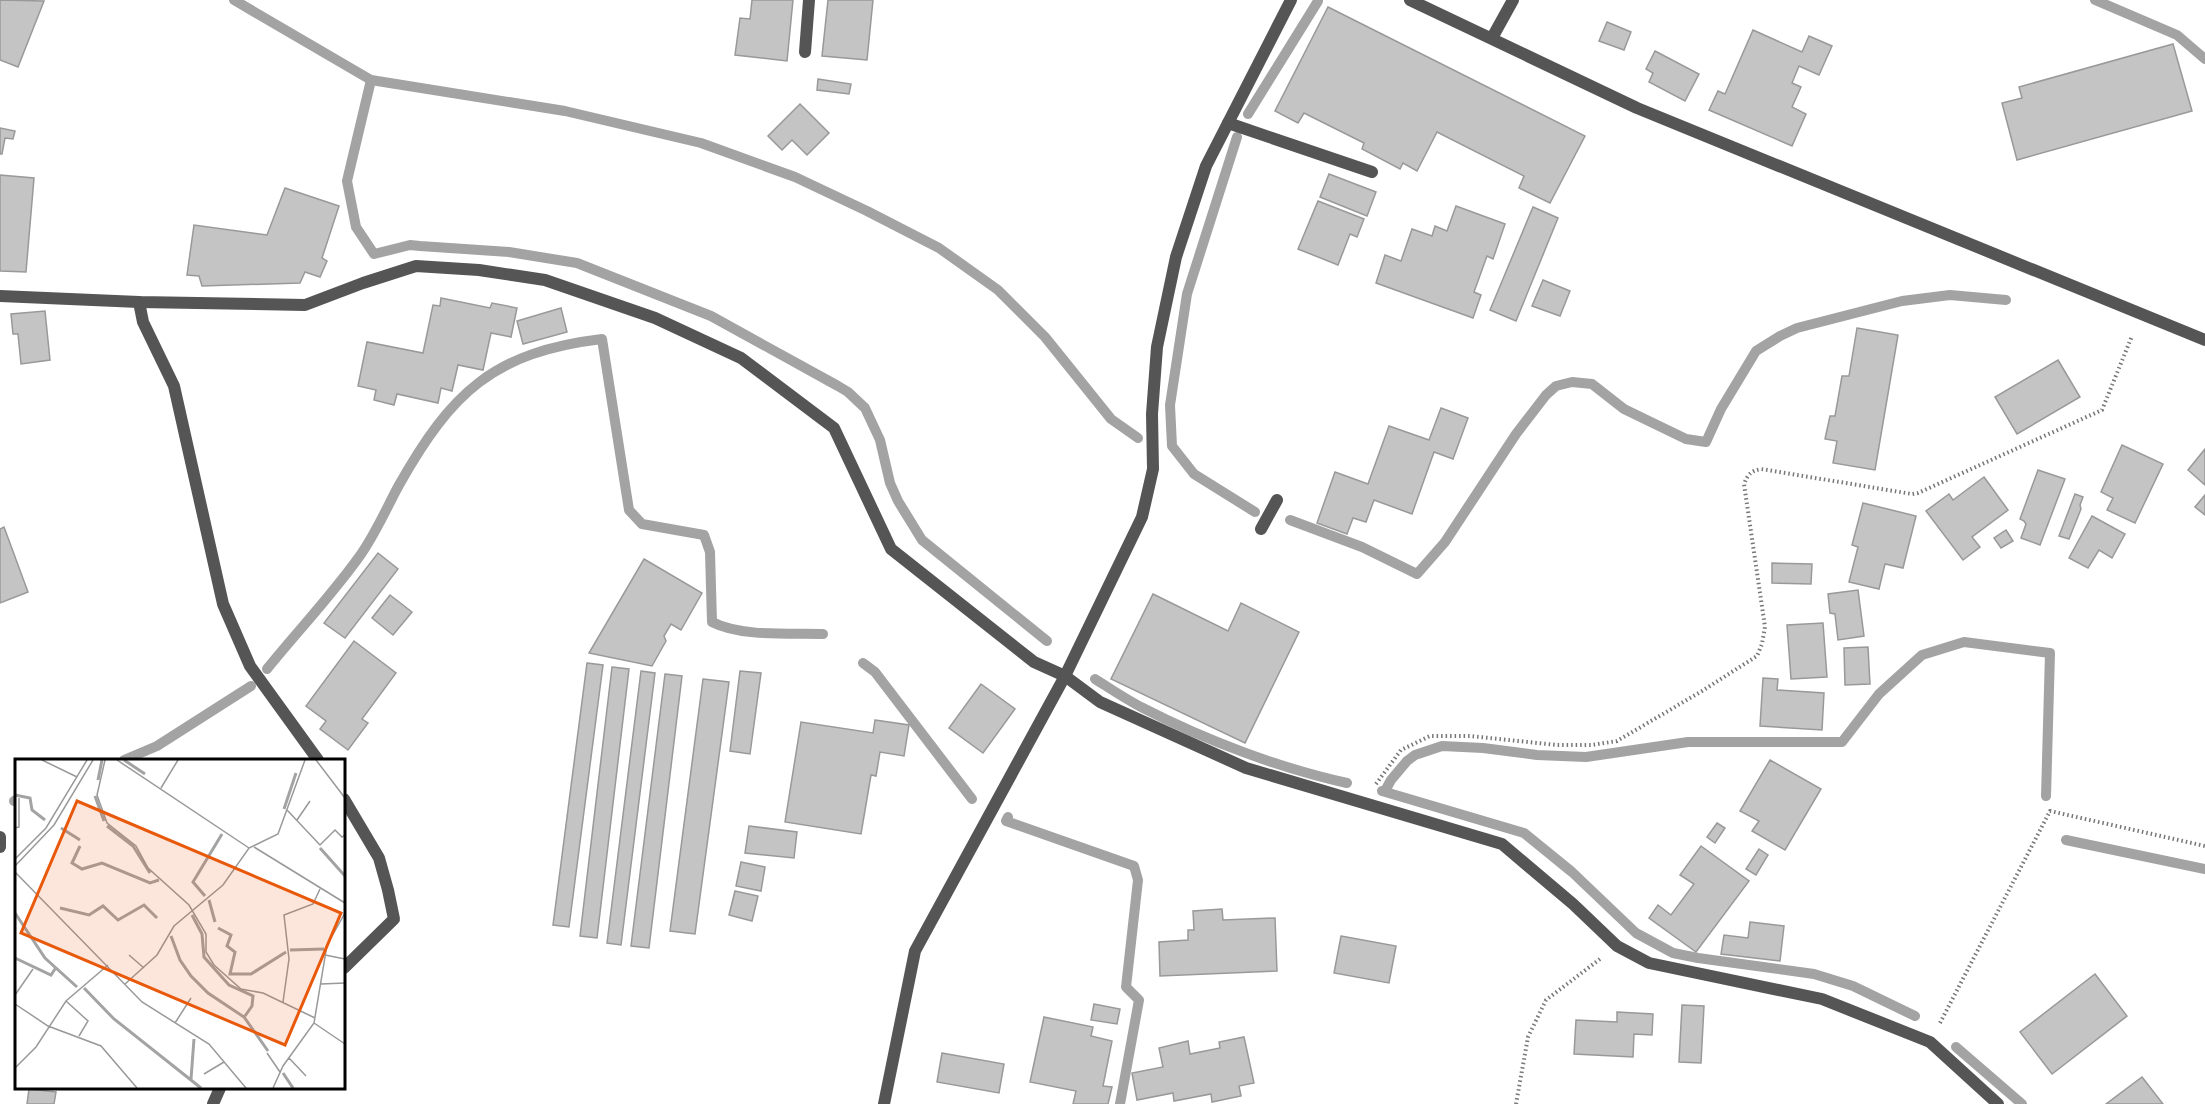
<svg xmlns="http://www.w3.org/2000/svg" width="2205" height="1104" font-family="Rubik,sans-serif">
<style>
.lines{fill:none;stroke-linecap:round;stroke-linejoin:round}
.stream{stroke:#a3a3a3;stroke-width:10}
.building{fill:#c4c4c4;stroke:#999;stroke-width:1.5}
.path{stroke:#777;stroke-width:4;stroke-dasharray:1.5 3;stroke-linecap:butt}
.service{stroke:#555;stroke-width:12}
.minor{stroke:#555;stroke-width:12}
.tertiary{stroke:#555;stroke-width:12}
.inset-river{fill:none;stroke:#a3a3a3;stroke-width:3}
.inset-road{fill:none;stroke:#999;stroke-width:1.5}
.view{fill:#e8590c;fill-opacity:0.15;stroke:#e8590c;stroke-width:3}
.inset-edge{fill:none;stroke:#000;stroke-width:3}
</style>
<rect width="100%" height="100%" fill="#fff"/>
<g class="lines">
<g class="stream">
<polyline points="234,0 371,80 565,111 701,143 795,177 867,211 939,248 998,290 1045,337 1111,419 1138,438"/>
<polyline points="2095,0 2177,35 2205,59"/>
<polyline points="371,80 347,181 356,227 374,254 410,245 420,246 509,252 577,263 711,316 838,386 848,392 865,408 880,440 890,483 898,501 922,540 1047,641"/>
<polyline points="1248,114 1318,1"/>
<polyline points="1237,137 1187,294 1170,405 1172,446 1194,474 1255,512"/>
<polyline points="1290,520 1362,547 1417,574 1445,542 1516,434 1546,395 1556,386 1572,382 1592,384 1624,409 1686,439 1706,442 1721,409 1756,351 1780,336 1797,328 1902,301 1950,295 2006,300"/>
<polyline points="863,663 875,672 972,799"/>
<path d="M267,669C297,632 331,596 359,557C375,535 386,509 399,485C451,393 493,352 602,339L629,510L642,524L704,535L710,552L712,622C741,637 790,633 823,634"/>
<path d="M1095,679C1111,689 1127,700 1143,708C1205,740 1279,768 1347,783"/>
<polyline points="124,760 157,746 251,686"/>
<polyline points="1382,791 1524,833 1572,872 1636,933 1673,953 1698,958 1814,974 1853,986 1915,1016"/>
<polyline points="1385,791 1391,780 1407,761 1415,755 1442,746 1483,748 1537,755 1586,757 1688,742 1842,742 1879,694 1922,655 1964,642 2050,653 2046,796"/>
<polyline points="14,801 16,800"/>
<polyline points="1008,817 1006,821 1134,866 1138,880 1126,987 1139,1000 1120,1104"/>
<polyline points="2066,840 2205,869"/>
<polyline points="1956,1047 2022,1104"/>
</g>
</g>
<g class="building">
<polygon points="0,0 44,1 18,67 0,60"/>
<polygon points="752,0 793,0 787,61 735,55 740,18 750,19"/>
<polygon points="828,0 873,0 867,60 822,56"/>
<polygon points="1328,7 1585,136 1550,203 1519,188 1524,176 1437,132 1417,171 1403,163 1400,169 1362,149 1364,143 1304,113 1298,123 1275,111"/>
<polygon points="1607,22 1631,32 1624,50 1599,41"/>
<polygon points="1753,30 1802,52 1809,36 1832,46 1819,75 1799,66 1792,83 1801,87 1792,107 1806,114 1792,146 1709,110 1718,91 1725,94"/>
<polygon points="2173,44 2192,111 2017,160 2002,103 2022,98 2019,87"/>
<polygon points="1655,51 1699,74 1685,101 1649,82 1653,73 1646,69"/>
<polygon points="818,79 851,84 849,94 817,90"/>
<polygon points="800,104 829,133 807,155 792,140 782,150 768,136"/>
<polygon points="0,128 15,131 13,139 5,138 2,154 0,154"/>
<polygon points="1329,174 1376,192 1367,216 1320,197"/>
<polygon points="0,175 34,178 26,272 0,271"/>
<polygon points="285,188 339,206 322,258 327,261 320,277 305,272 300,283 202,286 199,276 187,275 194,225 267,235"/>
<polygon points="1318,201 1364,219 1357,237 1350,234 1338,265 1298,249"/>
<polygon points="1456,206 1505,224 1493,259 1487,256 1474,292 1481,295 1473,318 1376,283 1385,255 1401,261 1412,229 1432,236 1435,226 1447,231"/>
<polygon points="1533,207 1558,218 1516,321 1490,310"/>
<polygon points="1543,280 1570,291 1560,316 1532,306"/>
<polygon points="441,298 490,308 492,303 517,308 511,337 491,333 483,370 458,365 452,391 441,388 438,403 397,394 394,405 374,400 376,390 358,386 367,342 423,353 433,305 440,306"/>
<polygon points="561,308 567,332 523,344 517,321"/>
<polygon points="45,311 50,360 21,364 18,334 13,334 11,314"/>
<polygon points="1857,328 1898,335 1875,470 1833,463 1837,441 1825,439 1830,416 1835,416 1842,376 1849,376"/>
<polygon points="2058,360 2080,397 2017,434 1995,397"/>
<polygon points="1441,408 1468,418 1453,459 1434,452 1412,514 1374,500 1366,522 1353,518 1347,534 1317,523 1335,472 1368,484 1389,426 1429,440"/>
<polygon points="2122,445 2163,464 2135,523 2107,510 2113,498 2101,492"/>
<polygon points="2205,449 2205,485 2188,470"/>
<polygon points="2038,470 2065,479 2040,545 2021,538 2026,524 2024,521 2020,519"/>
<polygon points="1984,477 2008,510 1972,537 1980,547 1963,560 1926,511 1949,494 1953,500"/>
<polygon points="2075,494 2083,497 2080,505 2081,509 2069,539 2059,536"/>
<polygon points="2205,495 2205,515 2195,507"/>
<polygon points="1863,503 1916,516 1903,568 1885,564 1879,589 1849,582 1858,547 1852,545"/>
<polygon points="2092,516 2125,534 2112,558 2099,550 2088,568 2069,558"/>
<polygon points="4,527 28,592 0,603 0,529"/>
<polygon points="2006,530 2013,541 2001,548 1994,538"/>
<polygon points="378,553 398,569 345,638 324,623"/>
<polygon points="644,559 702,593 681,630 671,624 664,636 666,641 652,666 589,653"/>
<polygon points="1772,563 1812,564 1811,584 1772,583"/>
<polygon points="1858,590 1864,636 1838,640 1835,614 1830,613 1828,594"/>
<polygon points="1153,594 1228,631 1241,603 1299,632 1245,743 1111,679"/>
<polygon points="390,595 412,612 393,635 372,618"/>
<polygon points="1823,623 1827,677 1791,679 1787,625"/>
<polygon points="354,641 396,673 362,719 368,723 348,750 320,729 326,721 306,706"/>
<polygon points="1868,647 1870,684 1845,685 1844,648"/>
<polygon points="587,663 603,665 569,927 553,925"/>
<polygon points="612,667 629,669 597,938 580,936"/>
<polygon points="641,671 655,673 621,945 607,943"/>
<polygon points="740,671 761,673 750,754 730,751"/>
<polygon points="665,674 682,676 649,948 631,946"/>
<polygon points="1763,678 1778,679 1777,690 1824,693 1822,730 1760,726"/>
<polygon points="703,679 729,682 695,934 670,931"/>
<polygon points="981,684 1015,709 983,753 949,728"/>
<polygon points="875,720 909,725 904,756 880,752 876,776 871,775 861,834 785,822 801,722 873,733"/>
<polygon points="1770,760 1821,789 1785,850 1752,831 1759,821 1740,811"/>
<polygon points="1717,823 1725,828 1715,843 1707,837"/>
<polygon points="749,826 797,832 794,858 745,853"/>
<polygon points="1701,846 1749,881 1696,952 1649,918 1658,905 1671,915 1694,884 1680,875"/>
<polygon points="1759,849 1768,855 1756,875 1746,869"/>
<polygon points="741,862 765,867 761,891 736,886"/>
<polygon points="735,891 758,896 752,921 729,915"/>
<polygon points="1222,909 1223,920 1275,918 1277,971 1160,976 1159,942 1188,940 1188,930 1194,930 1193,911"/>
<polygon points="1750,922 1784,926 1780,961 1721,954 1724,935 1748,938"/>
<polygon points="1341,936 1396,946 1389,983 1334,973"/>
<polygon points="2095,974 2127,1016 2052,1074 2020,1032"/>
<polygon points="1094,1004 1120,1009 1117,1024 1091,1020"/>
<polygon points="1682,1005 1704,1006 1701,1063 1679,1062"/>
<polygon points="1617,1012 1653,1014 1652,1035 1634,1034 1633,1057 1574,1054 1576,1020 1617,1022"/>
<polygon points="1044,1017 1093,1027 1091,1036 1112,1041 1103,1086 1112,1087 1108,1104 1073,1104 1076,1091 1030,1082"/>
<polygon points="1244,1037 1254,1083 1239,1086 1241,1096 1212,1102 1211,1094 1174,1101 1173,1093 1137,1100 1132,1073 1163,1067 1159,1048 1188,1041 1190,1054 1220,1048 1219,1042"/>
<polygon points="942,1053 1004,1064 999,1093 937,1082"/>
<polygon points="2142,1077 2163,1104 2106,1104"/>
<polygon points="29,1089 56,1092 54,1104 27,1104"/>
</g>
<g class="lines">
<g class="path">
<path d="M1376,784L1401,750L1430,736H1470L1557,745H1592L1617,741L1702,691L1757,656L1762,644L1765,627L1744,484C1748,474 1751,471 1761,469L1912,494L1918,493L2102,410L2132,336"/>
<polyline points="1940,1023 2050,811 2205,846"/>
<polyline points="1516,1104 1528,1037 1546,1000 1600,959"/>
</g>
<g class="service">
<polyline points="805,52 809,0"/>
<polyline points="1228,123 1372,172"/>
<polyline points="139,302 143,322 174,386 223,604 250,666 318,760"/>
<polyline points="1261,529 1277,500"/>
<polyline points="344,799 379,858 388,890 394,919 344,968"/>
<polyline points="213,1104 220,1088"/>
</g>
<g class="minor">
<polyline points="1492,38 1513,0"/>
<polyline points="0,296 139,302 305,305 363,283 416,266 479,270 545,280 655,318 741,358 834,428 891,549 1034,662 1065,676 1100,702 1246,768 1502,844 1573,904 1617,946 1649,963 1822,999 1930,1042 1998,1104"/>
<polyline points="0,837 0,847"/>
<polyline points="884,1104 915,951 1065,676 1142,517 1153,469 1152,414 1157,347 1176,257 1206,166 1291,0"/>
</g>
<polyline class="tertiary" points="1410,0 1637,108 2205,340"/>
</g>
<g transform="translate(15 759)">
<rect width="330" height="330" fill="#fff"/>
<path class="inset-river" d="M109,1L130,15M83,21L87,1M0,36L15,39L17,51L30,61M80,37L89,62M269,50L281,14M92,67L118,87L135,114M46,69L65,81M65,87L57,104L67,110L87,104L135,124L144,121M305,89L330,117M190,137L178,123L207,75M194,141L200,163M45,149L74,156L88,147L103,161L129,146L142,159M0,154L30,199L62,228M177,156L187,175L189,198L214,226L238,237L237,247L230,257M203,169L216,176L212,187L220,193L215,215H236L271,193M156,177L165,201L176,217L193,234L229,258L253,292M275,191L309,190M0,199L36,216L40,210M69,229L99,260L186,329M268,314L278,329M176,320L179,280"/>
<path class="inset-road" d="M27,1L62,18M90,1L82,36L92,64L121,87L133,109L174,146L191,175V193L199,206L226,230L248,234L300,259M102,1L234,89M301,1L330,39M146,29L163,1M272,51L305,86L320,71L327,78L330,76M282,61L295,42M0,69L4,68V39M239,88L330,144M0,100L31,69L72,1M0,107L39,66L78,1M0,113L127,243L194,285L231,329M114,196L129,209M310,196L330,200M110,225L142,196L159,167L208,126L234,89L263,75L290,1M306,225L330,224M0,236L18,210M51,242L73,262L64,277M268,243L274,200L269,156L298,145L305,130M0,245L33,267L86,287L122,329M160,264L176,239M299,264L330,285M252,294L265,313M274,299L291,317M0,309L21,288L51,242L93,206M189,315L209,303M258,329L268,307L299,264L312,186L330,154"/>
<path class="view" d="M62,42L326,154L270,286L6,174Z"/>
<rect width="330" height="330" class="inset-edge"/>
</g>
</svg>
